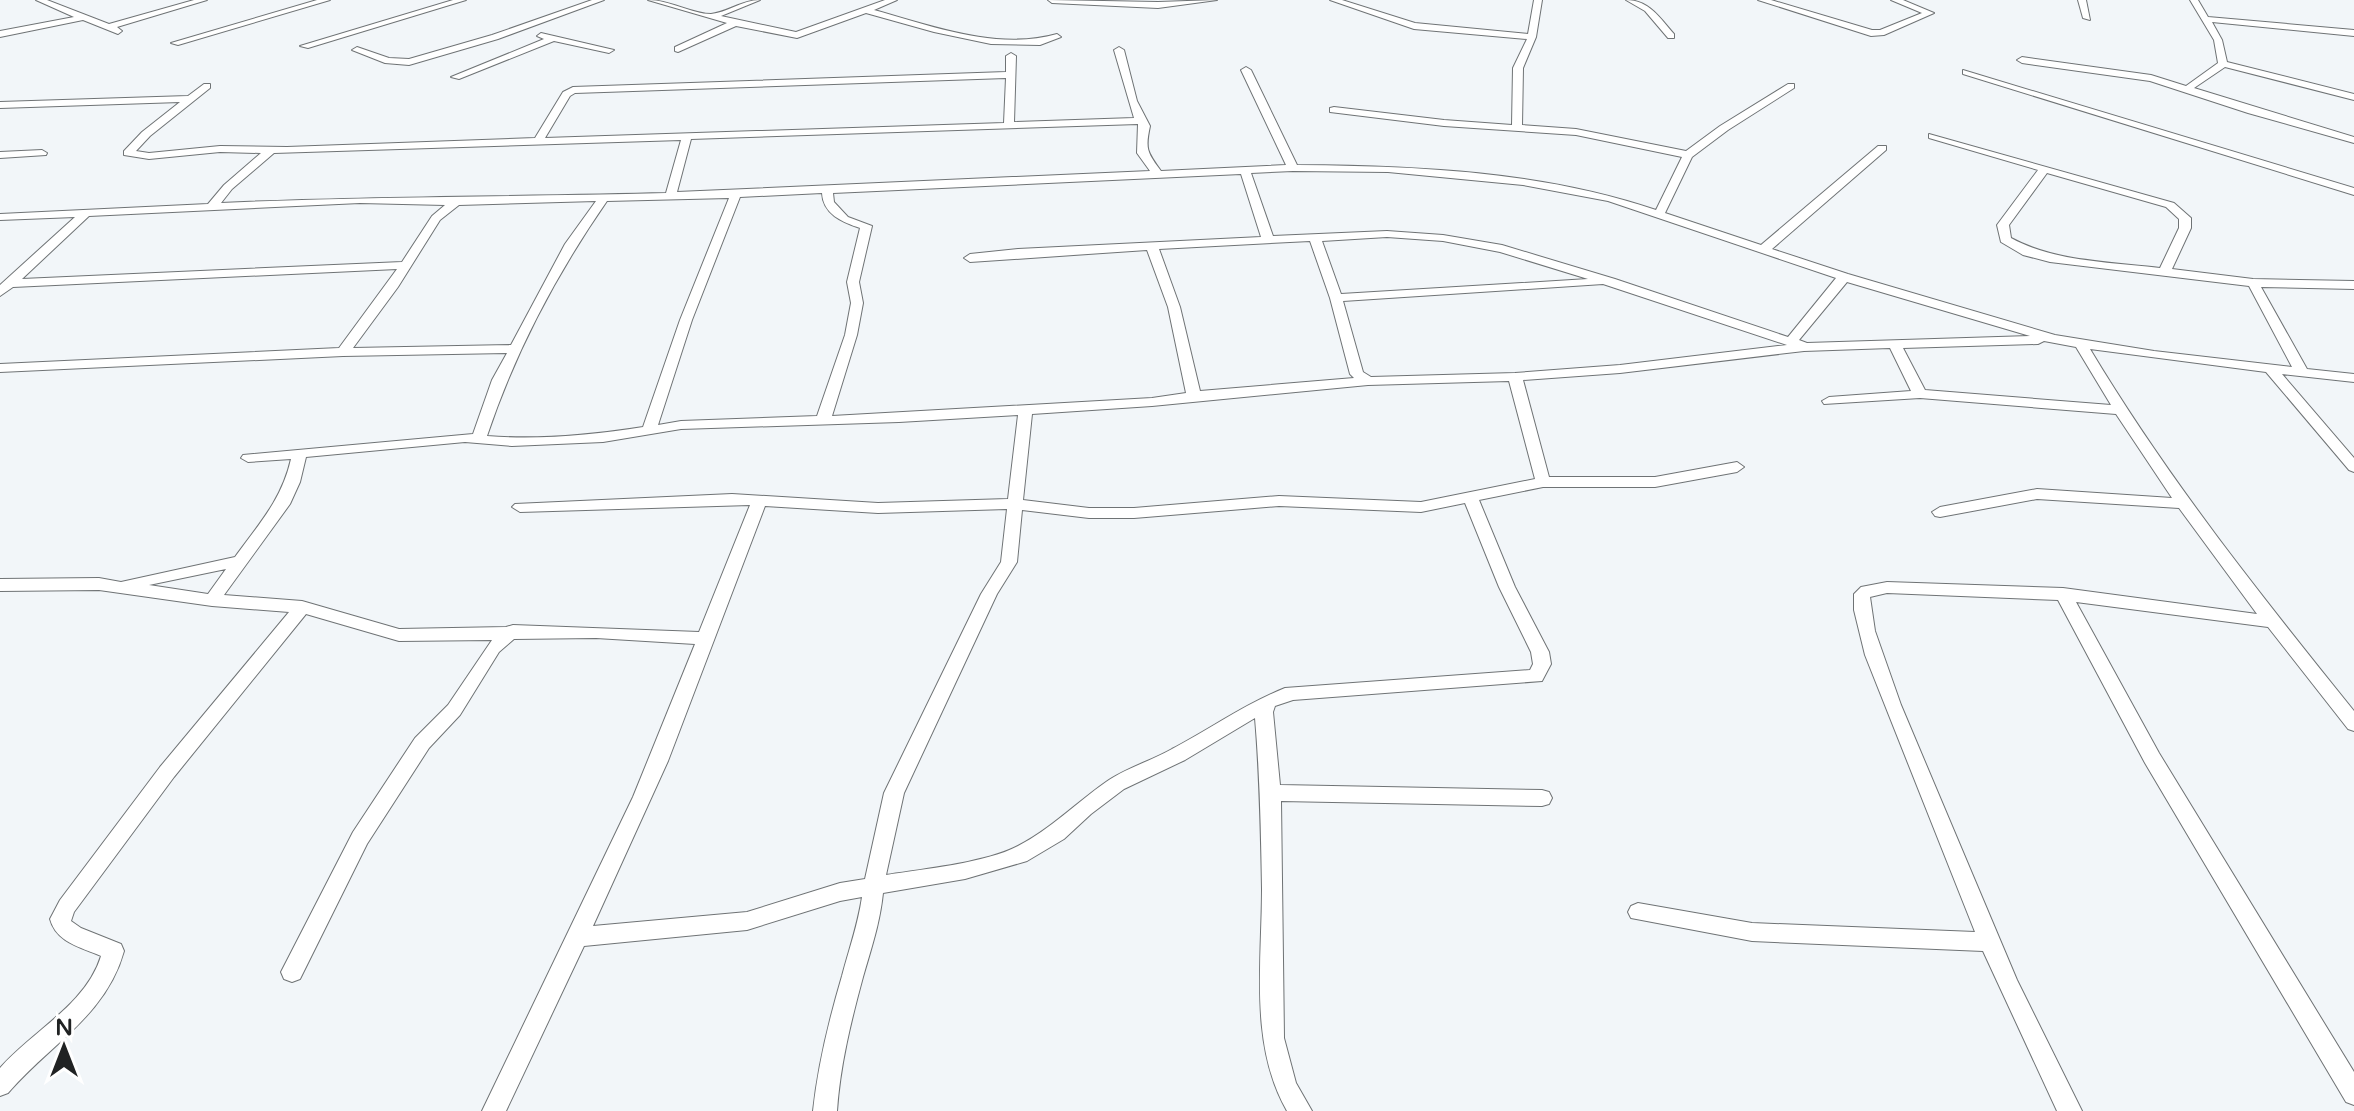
<svg xmlns="http://www.w3.org/2000/svg" width="2354" height="1111" font-family="'Varela Round',sans-serif">
<style>
.lines{fill:none;stroke-linecap:round;stroke-linejoin:round}
.minor-casing{stroke:#6f7375;stroke-width:2}
.minor{fill:#fff;fill-rule:evenodd}
</style>
<rect width="100%" height="100%" fill="#f2f6f9"/>
<g class="lines">
<defs>
<g id="minor">
<polygon points="36,0 47,0 109,24 194,0 207,0 117,27 122,31 118,34 83,20 0,37 0,31 74,17"/>
<polygon points="317,0 330,0 178,45 171,43"/>
<polygon points="453,0 466,0 308,48 300,46"/>
<polygon points="592,0 604,0 498,39 409,65 385,63 352,50 357,47 389,58 409,59 492,35"/>
<path d="M648,0C670,0 692,14 711,14C726,13 742,0 760,0L721,16L796,32L885,0H897L874,10C932,26 997,51 1057,34L1061,37L1040,45L991,44L934,32L866,13L797,38L736,26L678,52L675,51V47L727,23Z"/>
<polygon points="1048,0 1158,2 1217,0 1158,8 1052,3"/>
<path d="M1330,0H1342L1415,23L1528,34L1534,0H1542L1536,37L1523,68L1522,125L1576,129L1686,151L1720,126L1788,84H1794V88L1728,130L1692,157L1665,213L1761,245L1878,146H1886V150L1772,249L1848,274L2055,335L2154,351L2292,367L2249,286L2050,262L2023,255L2001,242L1997,225L2038,170L1929,138V134L2174,203L2191,218V228L2172,269L2253,279L2354,281V289L2261,287L2307,369L2354,374V382L2282,374L2354,458V472L2349,470L2266,372L2090,349C2168,479 2259,593 2354,711V731L2348,729L2268,627L2076,602L2159,753L2354,1072V1105L2346,1102L2145,763L2058,600L1887,593L1870,597L1875,631L1901,705L2017,980L2082,1111H2057L1983,951L1752,941L1631,918L1628,912L1631,906L1638,903L1752,923L1975,932L1865,655L1854,610V594L1861,587L1887,582L2063,588L2257,614L2179,508L2037,499L1940,517L1935,516L1932,512L1940,507L2037,489L2172,498L2116,414L1920,398L1824,404L1822,401L1829,397L1911,391L1890,348L1804,351L1620,373L1523,380L1549,477H1655L1737,462L1744,467L1737,472L1655,487H1543L1479,500L1515,587L1549,652L1551,664L1542,681L1293,700L1275,706L1273,712L1280,785L1542,790L1549,792L1552,798L1549,804L1542,806L1281,801L1284,1038L1296,1083L1312,1111H1287C1249,1045 1262,962 1262,889C1261,832 1260,775 1255,718L1185,760L1124,789L1091,814L1064,839L1027,861L965,879L883,893C880,923 871,949 863,977C851,1021 840,1066 837,1111H813C818,1065 829,1020 842,976C849,949 858,925 862,897L840,901L747,930L584,946L506,1111H482L633,797L695,644L596,638L514,639L499,652L460,715L429,748L367,844L300,979L292,982L284,979L281,972L353,832L415,738L448,705L492,640L399,641L306,614L174,777L74,912L71,921L81,928L121,944L124,951C106,1016 50,1044 8,1093L0,1096V1068C32,1031 86,1005 101,956C80,947 56,942 50,919L60,900L160,767L289,612L212,606L99,590L0,591V579L99,578L121,582L235,557C259,524 282,499 291,459L248,462L241,458L243,455L473,434L492,380L507,353L343,356L0,372V364L339,348L397,269L13,287L0,296V285L75,217L0,220V214L208,204L224,185L261,153L220,152L149,159L124,155V151L142,132L180,102L0,108V102L188,96L204,84H210V88L150,136L136,151L149,153L220,146L287,147L535,138L563,92L573,87L1006,72V56L1011,53L1016,56L1014,122L1134,118L1114,50L1119,47L1124,50L1137,101L1150,126C1145,149 1147,152 1161,171L1286,165L1241,70L1246,67L1251,70L1297,165C1417,166 1541,171 1656,210L1682,157L1576,135L1444,126L1330,112V108L1334,107L1444,120L1512,125L1513,68L1527,39L1414,29ZM1006,78L1004,123L545,138L570,96L575,93ZM1138,124L1137,153L1150,171L677,192L691,139ZM681,140L666,193C518,197 369,196 221,203L232,189L274,153ZM1293,171L1388,172L1523,185L1608,201L1836,278L1788,337L1615,279L1502,245L1443,235L1387,231L1273,236L1251,173ZM2047,173L2166,207L2179,219V228L2160,268C2111,262 2055,262 2011,238L2009,225ZM1241,174L1261,237L1018,249L970,254L964,258L970,262L1147,250L1168,307L1186,393L1152,398L832,416L857,335L863,303L859,282L872,226L848,217L834,202L833,193ZM822,193C823,214 842,222 860,228L847,282L851,303L845,335L817,416L681,421L658,425L692,320L740,197ZM729,198L680,320L643,427C592,435 539,440 487,436C515,352 557,273 607,201ZM596,201L565,244L511,345L353,348L398,287L440,220L459,205ZM360,203L445,205L432,216L402,262L22,279L89,216ZM1387,237L1443,241L1500,252L1588,279L1341,294L1322,241ZM1310,241L1330,298L1350,374L1354,378L1200,391L1180,307L1159,249ZM1847,282L2030,336L1807,343L1799,340ZM1603,284L1787,345L1620,365L1515,373L1371,377L1363,372L1343,301ZM2044,341L2076,347L2111,405L1925,390L1903,348L2038,344ZM1509,381L1535,479L1421,502L1279,496L1134,508H1089L1023,500L1032,414L1152,406L1368,385ZM1018,415L1008,499L878,503L732,494L515,504L512,507L520,512L750,505L699,632L513,625L506,627L399,629L302,601L224,595L290,504L300,482L306,457L465,442L512,446L603,442L681,429L899,422ZM1465,503L1499,587L1531,652L1533,664L1530,670L1285,688C1245,704 1210,729 1172,749C1151,761 1126,768 1106,782C1076,803 1051,829 1018,846C986,863 923,869 886,875L904,793L997,594L1017,562L1022,510L1089,518H1134L1279,506L1421,512ZM765,506L878,513L1007,509L1001,562L981,594L884,793L865,879L840,883L747,912L593,926L668,761ZM226,569L208,594L149,585Z"/>
<path d="M1626,0C1649,0 1660,18 1674,34V38H1668L1645,11Z"/>
<polygon points="1758,0 1771,0 1872,30 1880,30 1922,13 1891,0 1903,0 1934,13 1884,35 1871,36"/>
<polygon points="2078,0 2086,0 2090,20 2083,18"/>
<polygon points="2190,0 2198,0 2208,17 2354,30 2354,36 2212,22 2222,40 2227,62 2354,94 2354,100 2225,67 2194,88 2354,137 2354,143 2248,113 2150,81 2022,63 2017,60 2022,57 2151,75 2186,86 2218,63 2214,40"/>
<polygon points="541,33 614,50 609,53 554,41 459,79 451,77 544,39 537,36"/>
<polygon points="1963,70 2354,188 2354,195 1963,74"/>
<polygon points="42,150 47,153 46,155 0,158 0,152"/>
</g>
</defs>
<use href="#minor" class="minor-casing"/>
<use href="#minor" class="minor"/>
</g>
<g transform="translate(64 1047)" stroke="#ffffff" stroke-width="6" paint-order="stroke">
<path d="M0-6L14 30L0 20L-14 30Z" fill="#202223"/>
<text y="-12" font-size="22" font-weight="bold" text-anchor="middle" fill="#202223">N</text>
</g>
</svg>
